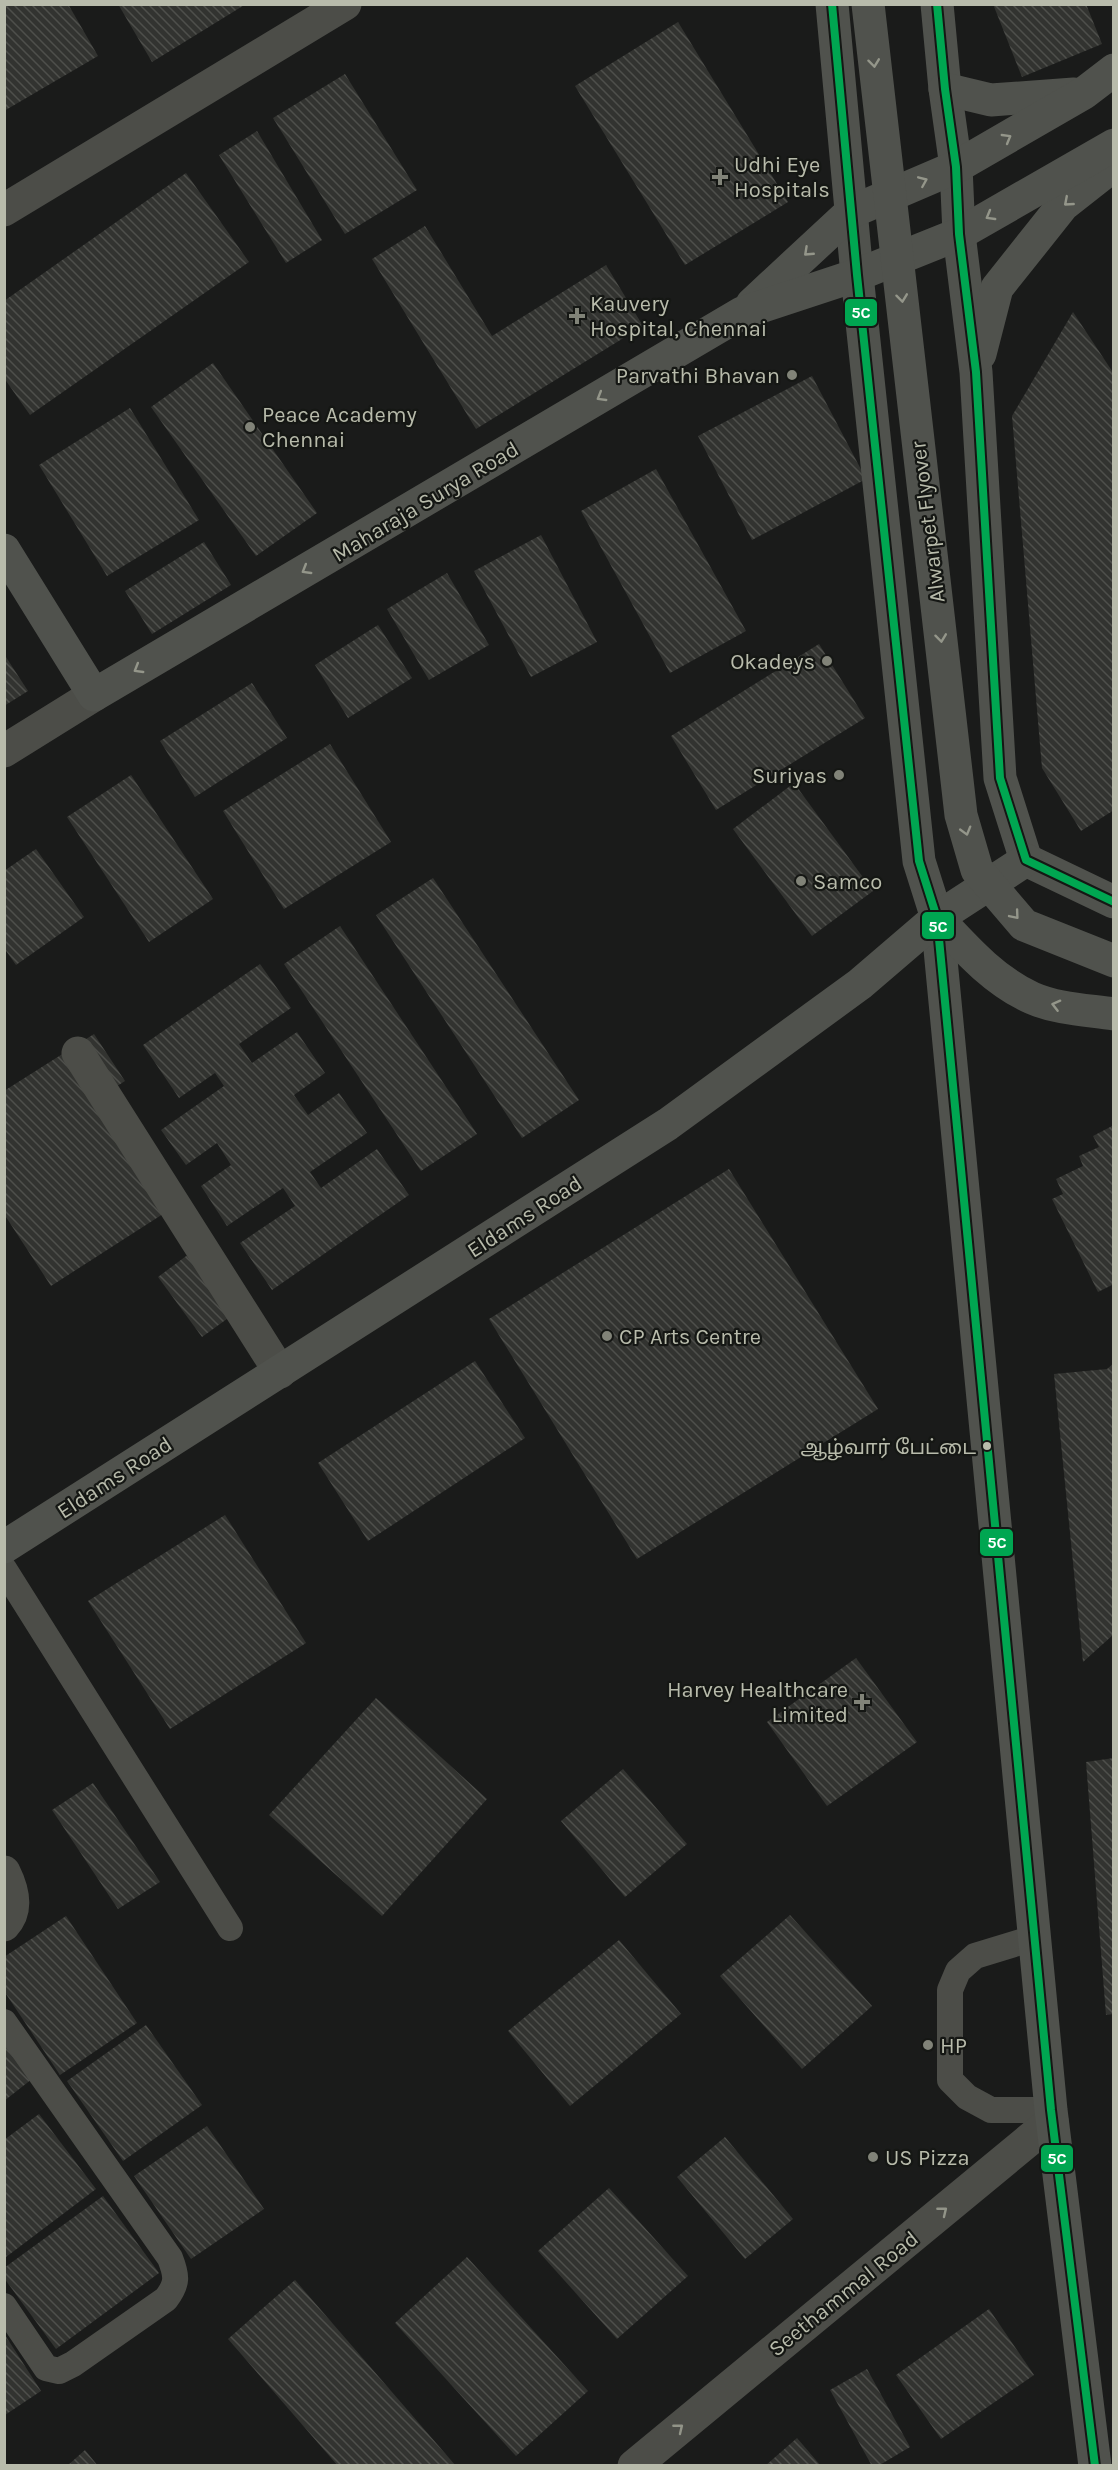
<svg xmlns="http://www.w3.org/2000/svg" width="1118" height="2470" font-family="Karla,'Noto Sans Tamil',sans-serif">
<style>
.building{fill:url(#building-back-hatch)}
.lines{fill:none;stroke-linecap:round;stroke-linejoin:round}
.lane{stroke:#4c4d48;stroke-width:26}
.street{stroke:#4c4d48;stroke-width:33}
.secondary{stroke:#50524d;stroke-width:33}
.secondary-bridge{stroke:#50524d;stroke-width:33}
.bus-1-casing{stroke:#151714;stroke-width:12}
.bus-1{stroke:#00a651;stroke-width:8}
.oneway{stroke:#94968a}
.oneway2{stroke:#929488}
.poi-dot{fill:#818378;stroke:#151714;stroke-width:2}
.bus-dot{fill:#b8bbab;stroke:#151714;stroke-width:2}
.labels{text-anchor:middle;stroke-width:4.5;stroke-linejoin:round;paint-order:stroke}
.bus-label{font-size:20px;fill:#b8bbab;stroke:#151714;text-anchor:end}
.poi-label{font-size:22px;fill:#b8bbab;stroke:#151714;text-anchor:start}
.street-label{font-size:22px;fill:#b8bbab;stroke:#151714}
.line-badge{stroke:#151714;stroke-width:2}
.badge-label{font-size:16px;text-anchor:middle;font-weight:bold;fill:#fff}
</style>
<defs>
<pattern id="building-back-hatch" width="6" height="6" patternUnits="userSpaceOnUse" patternTransform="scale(1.5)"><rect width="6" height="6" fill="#323330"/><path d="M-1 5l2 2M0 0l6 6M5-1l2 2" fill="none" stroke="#4e4f4b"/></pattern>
</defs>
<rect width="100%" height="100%" fill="#1a1b1a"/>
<g class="building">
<polygon points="4,4 68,4 98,56 4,111"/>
<polygon points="118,4 246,4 152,62"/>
<polygon points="993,4 1086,4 1102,44 1022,77"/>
<polygon points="678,22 788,202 685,265 575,86"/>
<polygon points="345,74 417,190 345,234 273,118"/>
<polygon points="257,131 322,240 286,263 219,155"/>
<polygon points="186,173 249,262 30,415 4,378 4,301"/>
<polygon points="425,226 492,336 606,265 643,326 476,429 372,259"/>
<polygon points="1073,312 1114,374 1114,810 1081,831 1042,768 1012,416"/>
<polygon points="213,363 317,513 256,556 151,407"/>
<polygon points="812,376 866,479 752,540 698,436"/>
<polygon points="130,408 199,520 107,576 39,465"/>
<polygon points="656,469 746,631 670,673 581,511"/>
<polygon points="541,535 597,642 531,677 474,571"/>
<polygon points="204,542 231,585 152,634 125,591"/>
<polygon points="447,573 489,645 429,680 387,609"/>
<polygon points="378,625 412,678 348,718 315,665"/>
<polygon points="819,644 865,718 716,810 671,736"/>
<polygon points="4,654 28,691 4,706"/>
<polygon points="252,683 287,738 195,797 160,741"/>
<polygon points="330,744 391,842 284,909 223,811"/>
<polygon points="131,775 213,899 149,942 67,817"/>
<polygon points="794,783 873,891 812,936 733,829"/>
<polygon points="36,849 84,917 16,965 4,948 4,871"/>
<polygon points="433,878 579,1100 522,1138 376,915"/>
<polygon points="340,926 477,1134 421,1171 284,964"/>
<polygon points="260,964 291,1008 239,1044 252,1063 297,1032 325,1073 294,1095 308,1115 339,1093 367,1133 310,1172 321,1188 377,1149 409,1195 272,1290 240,1243 295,1206 283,1188 227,1226 201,1186 231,1165 217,1143 186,1165 161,1130 224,1086 215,1073 179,1098 143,1045"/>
<polygon points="94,1034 125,1081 92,1102 163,1214 51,1286 4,1214 4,1091"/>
<polygon points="1114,1125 1114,1284 1098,1292 1052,1199 1063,1194 1056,1179 1083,1166 1079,1156 1099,1147 1093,1136"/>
<polygon points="729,1169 878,1409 637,1559 489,1319"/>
<polygon points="205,1242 249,1303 202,1337 158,1277"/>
<polygon points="475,1361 525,1438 368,1541 318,1463"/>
<polygon points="1114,1363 1114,1634 1083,1662 1054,1374 1107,1369"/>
<polygon points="225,1515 306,1643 170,1729 88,1601"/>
<polygon points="856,1658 917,1742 827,1806 767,1722"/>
<polygon points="376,1698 487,1799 382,1916 269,1815"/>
<polygon points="1114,1758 1114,2014 1106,2015 1086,1762"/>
<polygon points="623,1769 687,1844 625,1897 561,1821"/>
<polygon points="93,1783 160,1882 118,1909 52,1810"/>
<polygon points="790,1915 872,2006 802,2069 720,1976"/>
<polygon points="66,1916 137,2023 60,2075 4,1991 4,1957"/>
<polygon points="619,1940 681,2014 570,2106 508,2031"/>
<polygon points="146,2025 202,2105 123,2161 67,2081"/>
<polygon points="4,2044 32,2079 4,2101"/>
<polygon points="39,2114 96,2189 6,2257 4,2140"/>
<polygon points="207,2126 264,2209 191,2259 134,2176"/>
<polygon points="725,2137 793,2219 745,2259 677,2177"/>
<polygon points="609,2188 688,2276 617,2339 538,2251"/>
<polygon points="103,2196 159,2273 56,2349 4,2278 4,2268"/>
<polygon points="467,2257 588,2391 516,2456 395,2323"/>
<polygon points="295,2280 456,2466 338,2466 228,2339"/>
<polygon points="989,2309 1034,2375 941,2439 896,2375"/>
<polygon points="5,2335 41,2391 5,2415"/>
<polygon points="867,2369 910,2447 878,2466 872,2466 830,2390"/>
<polygon points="797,2438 821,2466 765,2466"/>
<polygon points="85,2450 98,2466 67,2466"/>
</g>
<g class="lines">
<g class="lane">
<polyline points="4,1569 230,1928"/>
<polyline points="1034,1938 975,1956 958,1971 950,1990 950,2080 967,2097 991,2110 1051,2110"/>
<path d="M4,2022L170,2258C177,2276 178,2283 166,2299L73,2364L59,2371L46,2368L4,2306"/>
</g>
<g class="street">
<polyline points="4,210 345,4"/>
<polyline points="4,751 94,695"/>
<polyline points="78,1053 280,1372"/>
<path d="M4,1872C13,1890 18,1910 4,1925"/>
<polyline points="634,2466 1052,2121"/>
</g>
<g class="secondary">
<polyline points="832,4 857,275 919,861 937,918 1051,2110 1095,2466"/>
<polyline points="937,4 945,89 956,167 959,234 976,372 1000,778 1026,860"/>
<polyline points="945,89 991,100 1074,94"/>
<polyline points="752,304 851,212 956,167 1084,93 1114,70"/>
<polyline points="980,354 997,288 1063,205 1114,165"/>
<polyline points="4,550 94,695 742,313 857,275 959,234 1114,145"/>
<polyline points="1026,860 1114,902"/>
<path d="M937,918C965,948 994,981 1032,998C1057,1009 1087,1010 1114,1014"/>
<polyline points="4,1547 668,1124 860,984 937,918 1026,860"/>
</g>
<polyline class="secondary-bridge" points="868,4 961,815 977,870 1024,925 1114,961"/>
<defs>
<g id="bus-1">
<polyline points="832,4 857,275 919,861 937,918 1051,2110 1095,2466"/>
<polyline points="937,4 945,89 956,167 959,234 976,372 1000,778 1026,860 1114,902"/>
</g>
</defs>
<use href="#bus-1" class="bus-1-casing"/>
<use href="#bus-1" class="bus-1"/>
</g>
<defs><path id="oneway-chevron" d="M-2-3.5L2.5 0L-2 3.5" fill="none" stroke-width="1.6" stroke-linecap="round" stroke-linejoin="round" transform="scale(1.5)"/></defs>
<g class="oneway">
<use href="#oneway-chevron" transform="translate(874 63) rotate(83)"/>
<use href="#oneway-chevron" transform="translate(1007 138) rotate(-30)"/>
<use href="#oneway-chevron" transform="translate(923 181) rotate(-23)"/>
<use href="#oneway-chevron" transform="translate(1068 202) rotate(139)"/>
<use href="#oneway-chevron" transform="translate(990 216) rotate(150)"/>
<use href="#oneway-chevron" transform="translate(808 252) rotate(137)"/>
<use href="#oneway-chevron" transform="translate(902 298) rotate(83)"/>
<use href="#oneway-chevron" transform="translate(601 397) rotate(149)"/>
<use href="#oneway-chevron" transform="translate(306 570) rotate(149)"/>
<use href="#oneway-chevron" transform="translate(941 638) rotate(83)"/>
<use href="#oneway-chevron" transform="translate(138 669) rotate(149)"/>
<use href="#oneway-chevron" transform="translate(966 831) rotate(74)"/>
<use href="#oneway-chevron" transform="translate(1015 915) rotate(50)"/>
<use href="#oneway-chevron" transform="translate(1056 1005) rotate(-166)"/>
</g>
<g class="oneway2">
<use href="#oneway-chevron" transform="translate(943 2211) rotate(-39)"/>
<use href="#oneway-chevron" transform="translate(679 2428) rotate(-39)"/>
</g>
<g class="poi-dot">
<path d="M717 168h6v6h6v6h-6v6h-6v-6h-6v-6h6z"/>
<path d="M574 307h6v6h6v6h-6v6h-6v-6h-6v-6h6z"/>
<circle cx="792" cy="375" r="6"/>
<circle cx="250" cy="427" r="6"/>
<circle cx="827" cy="661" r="6"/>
<circle cx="839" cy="775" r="6"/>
<circle cx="801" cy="881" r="6"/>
<circle cx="607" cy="1336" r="6"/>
<path d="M859 1693h6v6h6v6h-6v6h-6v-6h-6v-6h6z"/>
<circle cx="928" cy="2045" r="6"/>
<circle cx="873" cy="2157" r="6"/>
</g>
<circle class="bus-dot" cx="987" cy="1446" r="5"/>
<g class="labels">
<g class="bus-label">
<text x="976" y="1454">ஆழ்வார் பேட்டை</text>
</g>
<g class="poi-label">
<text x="734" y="172">Udhi Eye<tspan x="734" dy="25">Hospitals</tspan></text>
<text x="590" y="311">Kauvery<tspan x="590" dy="25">Hospital, Chennai</tspan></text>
<text x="780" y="383" text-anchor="end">Parvathi Bhavan</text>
<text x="262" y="422">Peace Academy<tspan x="262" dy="25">Chennai</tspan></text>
<text x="815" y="669" text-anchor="end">Okadeys</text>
<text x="827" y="783" text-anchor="end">Suriyas</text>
<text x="813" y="889">Samco</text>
<text x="619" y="1344">CP Arts Centre</text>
<text x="848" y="1697" text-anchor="end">Harvey Healthcare<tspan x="848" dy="25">Limited</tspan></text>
<text x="940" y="2053">HP</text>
<text x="885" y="2165">US Pizza</text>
</g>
<g class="street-label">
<text transform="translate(425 501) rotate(-31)" y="8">Maharaja Surya Road</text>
<text transform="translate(927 522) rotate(-97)" y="8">Alwarpet Flyover</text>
<text transform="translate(524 1216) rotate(-33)" y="8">Eldams Road</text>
<text transform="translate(114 1477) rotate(-33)" y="8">Eldams Road</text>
<text transform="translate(843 2293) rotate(-39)" y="8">Seethammal Road</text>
</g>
</g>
<g class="line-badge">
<rect x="844" y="298" width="34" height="29" rx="6" fill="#00a651"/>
<rect x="921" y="911" width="34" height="29" rx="6" fill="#00a651"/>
<rect x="979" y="1528" width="35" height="29" rx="6" fill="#00a651"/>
<rect x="1040" y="2144" width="34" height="29" rx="6" fill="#00a651"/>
</g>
<g class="badge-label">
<text x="861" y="318">5C</text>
<text x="938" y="932">5C</text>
<text x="997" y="1548">5C</text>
<text x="1057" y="2164">5C</text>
</g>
<rect width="1118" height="2470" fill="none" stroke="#b8bbab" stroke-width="12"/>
</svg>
